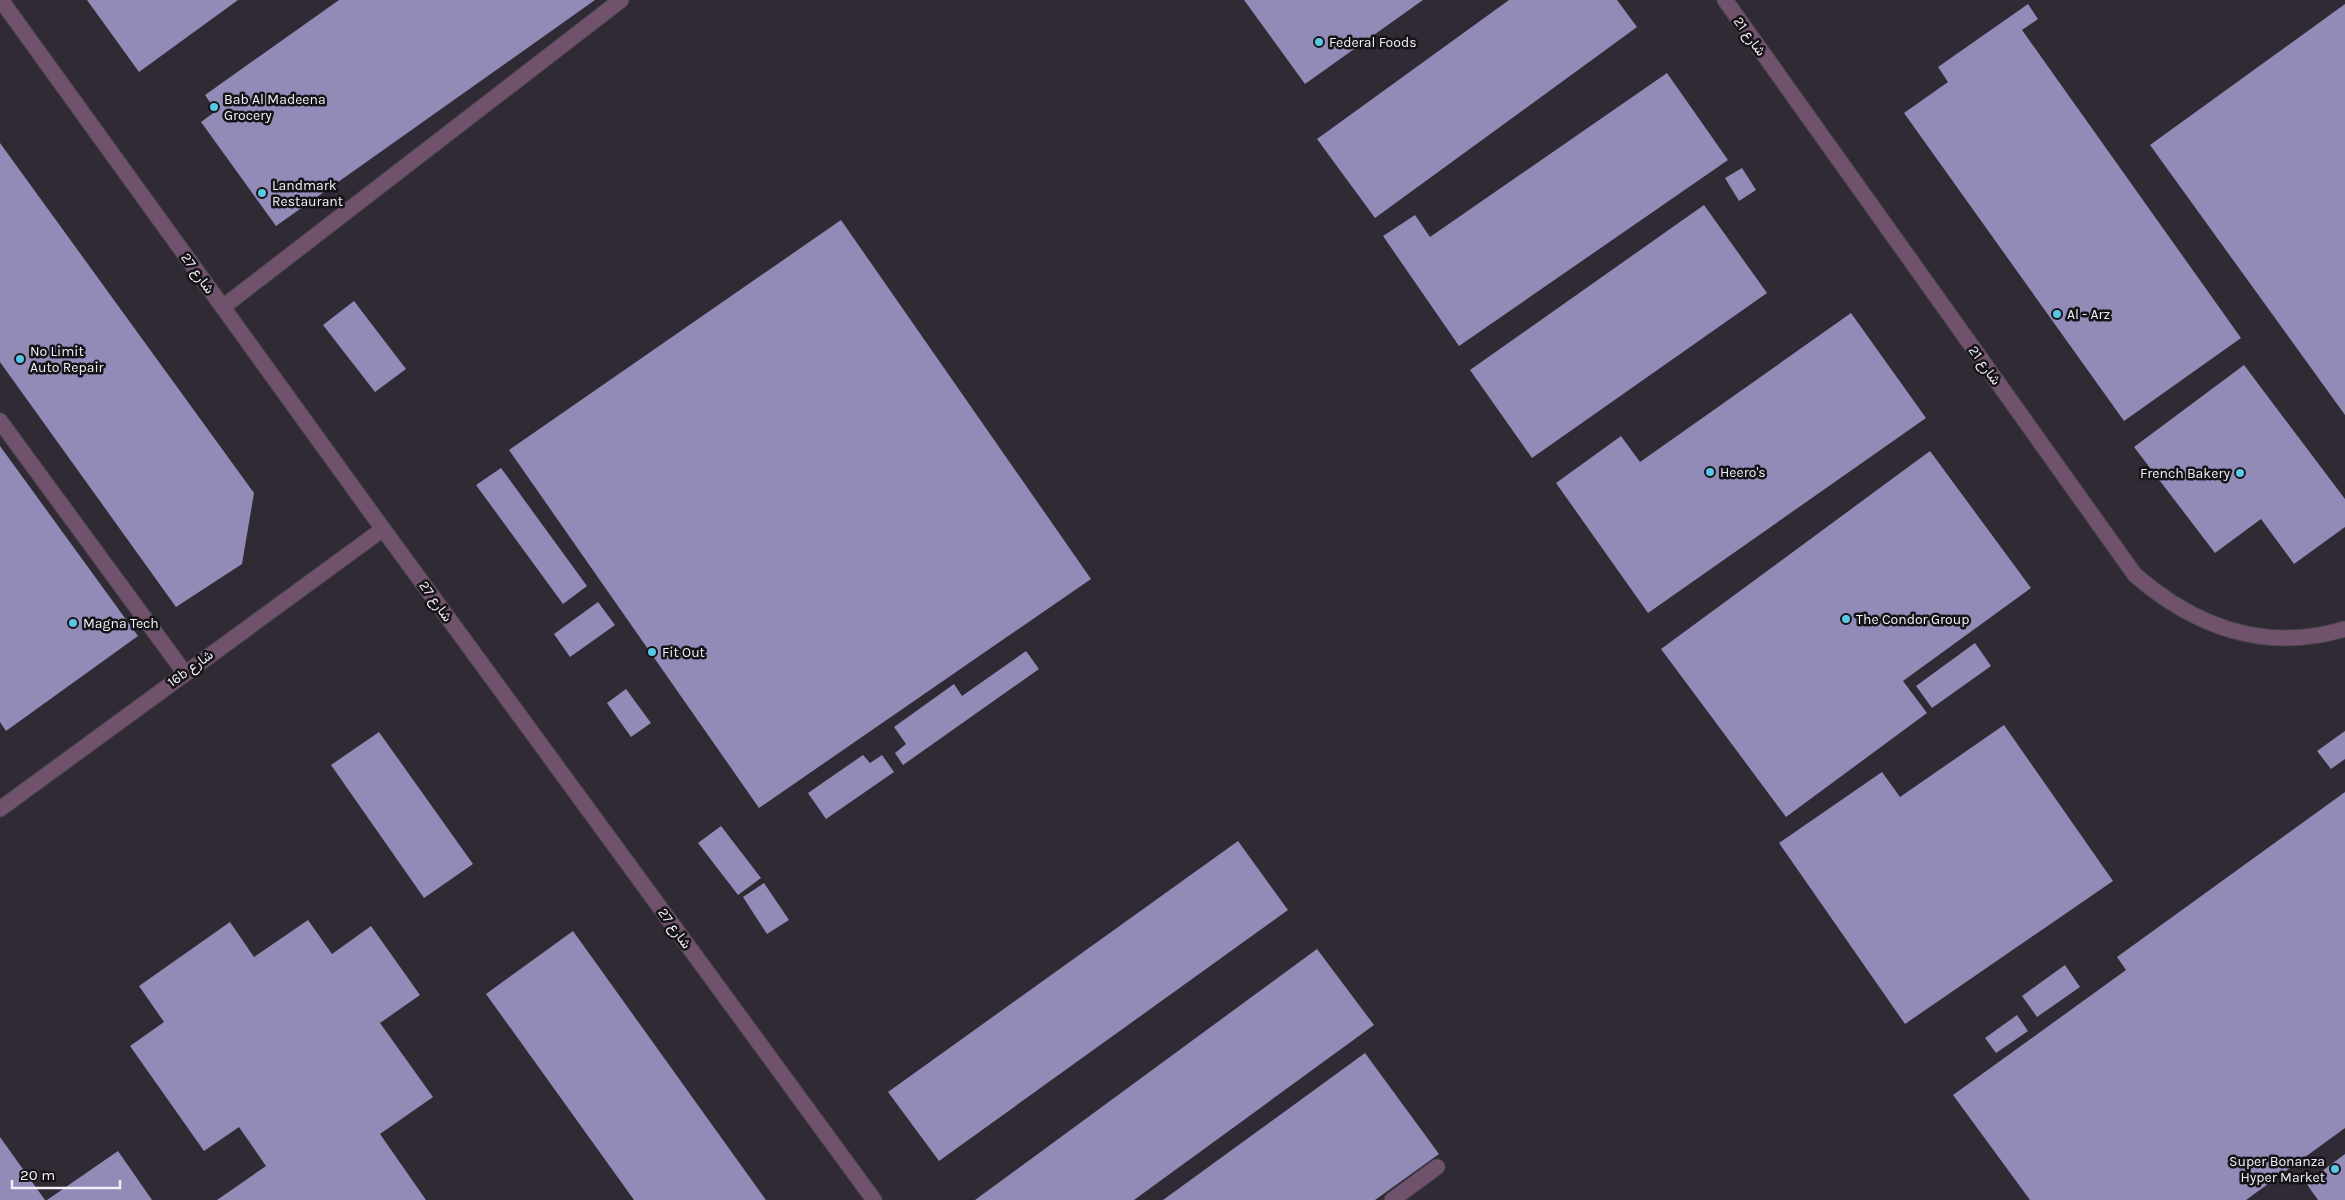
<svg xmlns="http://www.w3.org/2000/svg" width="2345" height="1200" font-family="Karla,Vazirmatn,sans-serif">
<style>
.building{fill:#928ab7}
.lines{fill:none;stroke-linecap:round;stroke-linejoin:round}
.lane-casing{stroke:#4b464f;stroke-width:17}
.lane{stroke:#70526d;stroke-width:15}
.poi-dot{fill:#59c8e5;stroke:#161418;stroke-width:2}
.labels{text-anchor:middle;stroke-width:5;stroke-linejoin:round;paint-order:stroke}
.street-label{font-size:14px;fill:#f3eff6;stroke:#161418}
.poi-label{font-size:14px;fill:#f3eff6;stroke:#161418;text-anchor:start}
</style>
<rect width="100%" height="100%" fill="#302a34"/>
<g class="building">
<polygon points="87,0 238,0 139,72"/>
<polygon points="339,0 595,0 276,226 201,122 216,111 205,95"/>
<polygon points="1244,0 1423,0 1305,84"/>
<polygon points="1509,0 1617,0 1637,27 1375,218 1317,139"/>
<polygon points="2028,4 2038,19 2022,30 2241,338 2124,421 1904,113 1948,82 1938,67"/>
<polygon points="2345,4 2345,415 2150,145"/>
<polygon points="1667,73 1728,160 1459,346 1383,236 1415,215 1430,237"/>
<polygon points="0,143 254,493 242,564 176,607 0,362"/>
<polygon points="1742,168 1756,190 1739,201 1725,178"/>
<polygon points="1704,205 1767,293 1532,458 1470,370"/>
<polygon points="841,220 1091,579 759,808 509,450"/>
<polygon points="354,301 406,369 375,392 323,325"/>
<polygon points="1851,313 1926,418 1648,613 1556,483 1621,436 1640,462"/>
<polygon points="2244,365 2345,499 2345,527 2294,564 2261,519 2215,553 2134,447"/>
<polygon points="0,446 138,636 6,731 0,722"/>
<polygon points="1930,451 2031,588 1903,681 1927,713 1786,817 1661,649"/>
<polygon points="501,468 587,586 563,604 476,485"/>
<polygon points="598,602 615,625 570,657 554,634"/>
<polygon points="1975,643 1991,666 1932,708 1916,686"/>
<polygon points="1026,651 1039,669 903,765 895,753 906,744 894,727 954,684 962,696"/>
<polygon points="626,689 651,723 631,737 607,703"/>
<polygon points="2004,725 2113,881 1905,1024 1779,843 1882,772 1900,797"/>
<polygon points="2345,731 2345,759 2331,769 2317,751"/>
<polygon points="379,732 473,864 424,898 331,765"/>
<polygon points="863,755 870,763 882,755 894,772 826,819 808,793"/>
<polygon points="2345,792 2345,1128 2246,1200 2030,1200 1953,1095 2126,970 2117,957"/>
<polygon points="721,826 761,878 738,895 698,843"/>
<polygon points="1238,841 1288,910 939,1161 888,1092"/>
<polygon points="764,883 789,920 767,934 743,897"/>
<polygon points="308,920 332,954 371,926 420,995 380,1023 433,1097 380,1134 426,1200 217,1200 266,1166 239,1127 204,1151 130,1046 164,1022 139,986 230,922 254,957"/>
<polygon points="573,931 766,1200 634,1200 486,994"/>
<polygon points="1317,949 1374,1025 1134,1200 975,1200"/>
<polygon points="2065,965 2080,987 2037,1017 2022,996"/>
<polygon points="2017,1015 2028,1031 1996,1053 1985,1038"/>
<polygon points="1365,1053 1439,1154 1375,1200 1163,1200"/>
<polygon points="0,1137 45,1200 0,1200"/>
<polygon points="118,1151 152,1200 47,1200"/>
<polygon points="2345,1154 2345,1200 2318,1200 2306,1183"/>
</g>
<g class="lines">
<defs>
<g id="lane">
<polyline points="1,0 383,529 874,1200"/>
<path d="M1725,0L2135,575C2195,627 2266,653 2345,629"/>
<polyline points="223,307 621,0"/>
<polyline points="0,421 184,672"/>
<polyline points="0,809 383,529"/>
<polyline points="1392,1200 1437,1167"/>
</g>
</defs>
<use href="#lane" class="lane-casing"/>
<use href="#lane" class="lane"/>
</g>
<g class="poi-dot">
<circle cx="1319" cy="42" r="5"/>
<circle cx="214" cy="107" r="5"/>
<circle cx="262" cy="193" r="5"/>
<circle cx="2057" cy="314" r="5"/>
<circle cx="20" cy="359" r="5"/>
<circle cx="1710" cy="472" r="5"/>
<circle cx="2240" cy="473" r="5"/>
<circle cx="1846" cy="619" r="5"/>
<circle cx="73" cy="623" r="5"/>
<circle cx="652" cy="652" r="5"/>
<circle cx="2335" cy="1169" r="5"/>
</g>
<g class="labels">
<g class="street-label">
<text transform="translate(1750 36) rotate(54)" y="5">شارع 21</text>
<text transform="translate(198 273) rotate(54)" y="5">شارع 27</text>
<text transform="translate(1985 365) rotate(54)" y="5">شارع 21</text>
<text transform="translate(436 601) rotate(54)" y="5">شارع 27</text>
<text transform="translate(190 668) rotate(-36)" y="5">16b شارع</text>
<text transform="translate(675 928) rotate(54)" y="5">شارع 27</text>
</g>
<g class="poi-label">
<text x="1329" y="47">Federal Foods</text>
<text x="224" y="104">Bab Al Madeena<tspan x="224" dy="16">Grocery</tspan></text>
<text x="272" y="190">Landmark<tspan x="272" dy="16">Restaurant</tspan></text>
<text x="2067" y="319">Al - Arz</text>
<text x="30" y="356">No Limit<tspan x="30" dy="16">Auto Repair</tspan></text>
<text x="1720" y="477">Heero's</text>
<text x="2230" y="478" text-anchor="end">French Bakery</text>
<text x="1856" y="624">The Condor Group</text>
<text x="83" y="628">Magna Tech</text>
<text x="662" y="657">Fit Out</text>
<text x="2325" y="1166" text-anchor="end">Super Bonanza<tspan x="2325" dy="16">Hyper Market</tspan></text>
</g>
</g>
<path d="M12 1180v8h108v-8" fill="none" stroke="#f3eff6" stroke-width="2.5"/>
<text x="20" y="1180" font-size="15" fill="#f3eff6" stroke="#161418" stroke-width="4" paint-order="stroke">20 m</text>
</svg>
